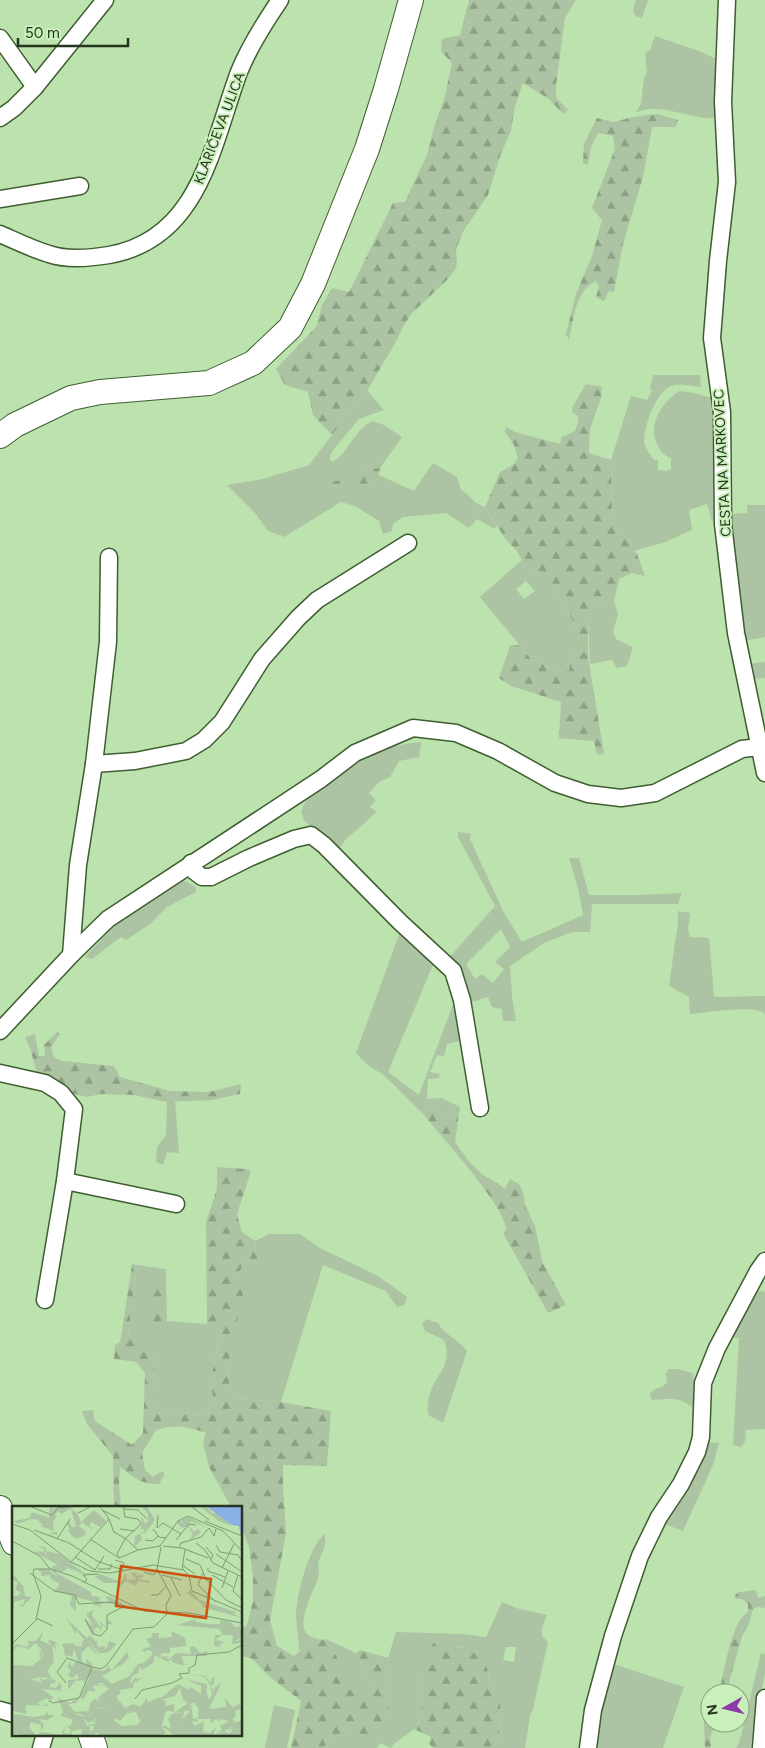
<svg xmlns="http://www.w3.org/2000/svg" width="765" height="1748" font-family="Figtree,sans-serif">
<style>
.green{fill:#acc4a3;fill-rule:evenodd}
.forest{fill:url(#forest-firs)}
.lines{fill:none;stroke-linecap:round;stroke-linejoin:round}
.street-casing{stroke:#3e5e30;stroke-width:19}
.secondary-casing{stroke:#3e5e30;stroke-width:26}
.street{stroke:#fff;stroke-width:16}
.secondary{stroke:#fff;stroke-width:24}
.labels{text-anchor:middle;stroke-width:4;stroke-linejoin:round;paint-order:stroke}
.street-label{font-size:14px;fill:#263420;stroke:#c9f0ba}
.inset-road{fill:none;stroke:#809c75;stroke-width:1}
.view{fill:#cb530f;fill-opacity:0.15;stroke:#cb530f;stroke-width:2.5}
.inset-edge{fill:none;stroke:#263420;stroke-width:2.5}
</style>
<defs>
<pattern id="forest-firs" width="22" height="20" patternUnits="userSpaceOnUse" patternTransform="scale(1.25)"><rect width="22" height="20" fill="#acc4a3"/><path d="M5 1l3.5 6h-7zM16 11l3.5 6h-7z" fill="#8ca084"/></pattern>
</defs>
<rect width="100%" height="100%" fill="#bce2ae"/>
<g class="green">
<polygon points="636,0 648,0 642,18 636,16 633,11"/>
<path d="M655,36L699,51L721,61L719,118C694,120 674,108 652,109C647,109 641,111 636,112L641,104L644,78L647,72L645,54L650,50Z"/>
<path d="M653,375H700L701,387C691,386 676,382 667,388C656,395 644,426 644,440C644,447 650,454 654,460H658V470L667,471L671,469V458C665,456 662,453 659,448C646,426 661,404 679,391L694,393L712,398L718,408L716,520L712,521L707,504L689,510L692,530L665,542L634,551L612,522L611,460L631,396L647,400L652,391L650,388Z"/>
<path d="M367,390L384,410L359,419L333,450L329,459L333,462C350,451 355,428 373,421L384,425L402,437L380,468L364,469L359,476L324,484L371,486L378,479L379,475L414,491L433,463L457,477L461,490C472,496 472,503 485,507L497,527L493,528L477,519L469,528L446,513L403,517L393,524L392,531L383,534L379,521L355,506L341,502L284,537L267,530L256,514L227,485L263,479L309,465L332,435L347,413L364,396Z"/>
<polygon points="747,505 765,505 765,637 743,641 726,520 734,514 747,513"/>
<path d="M522,560L527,570C556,581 566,609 580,635L571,653L569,671L553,670L546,664L531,659L480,597ZM526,581L535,591L524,599L516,589Z"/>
<polygon points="614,601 618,614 613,632 616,639 633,647 627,666 617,668 612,660 590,664 588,617 592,607 598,604"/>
<polygon points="765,662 765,678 752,679 748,664"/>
<path d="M421,742L419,757L399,761L390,777L379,782L369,793L376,800L370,807L377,812L345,840L337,852L304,820L301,811C303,807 304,803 307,800C320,783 365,757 386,749C397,745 409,743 421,742Z"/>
<path d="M458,832L471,834L470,839L503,911L522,942L583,915L578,888L569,858H579L589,895H638L682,893L678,904H592L590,932H572L544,943L510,966L512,996L516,1021H503L502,1009L492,1007L488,997L466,1004L447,960L495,906L458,837ZM501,929L510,947L495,962L504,969L493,983L482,974L475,979L466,964Z"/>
<polygon points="183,880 196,887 196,892 167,907 150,924 126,940 121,937 92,959 85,957 126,914"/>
<path d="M678,911L690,913L688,928L690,937L709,938L714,997L765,996V1014C754,1004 706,1013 690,1014L689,997L669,986L678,922Z"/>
<polygon points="400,932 435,960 388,1072 419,1095 457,994 459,1041 447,1044 444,1056 437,1055 430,1072 440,1074 439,1078 428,1079 427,1099 442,1098 460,1107 459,1113 444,1114 431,1109 423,1114 385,1076 369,1066 356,1053"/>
<polygon points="175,1100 179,1153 167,1152 163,1165 156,1162 157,1147 166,1135 167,1102"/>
<polygon points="269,1234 300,1234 320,1248 378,1276 407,1297 404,1305 397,1307 386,1291 323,1265 281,1402 237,1399 230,1392 228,1366 242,1295 239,1272 247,1258 256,1255 255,1241"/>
<polygon points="137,1265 166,1269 166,1282 156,1285 161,1329 167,1321 207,1324 220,1333 211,1379 213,1401 207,1416 154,1413 155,1351 128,1335"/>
<polygon points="752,1289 765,1292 765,1429 746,1430 745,1441 741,1447 733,1445 739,1338 728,1337"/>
<path d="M426,1319L438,1323C445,1336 459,1339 467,1351L443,1423L428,1415C427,1406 428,1397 432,1388C441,1370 452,1361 444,1340L425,1331L422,1324Z"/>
<path d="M669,1369H677L693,1373C694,1385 697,1395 697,1408C688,1406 683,1399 673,1399C666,1398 659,1400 652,1400L650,1394L653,1390L662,1387L667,1382L666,1374Z"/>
<polygon points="706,1442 719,1443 713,1465 683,1531 662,1523"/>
<path d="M324,1534C328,1545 323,1550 319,1560C317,1566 320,1573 318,1579C313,1591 299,1618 305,1631C308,1637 315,1638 321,1640L311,1642L299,1651C299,1639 296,1627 296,1615C297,1593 308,1550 324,1534Z"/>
<path d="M502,1602L516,1608L547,1615L542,1628V1636L548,1642L533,1709L530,1716L525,1748H498L501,1695L489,1684L488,1670L462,1647L434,1644L423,1673L421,1718L414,1729L394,1744L391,1748L380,1743L377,1748H326L325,1740L349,1733L370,1737L390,1722L385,1668L396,1632L462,1634L486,1637ZM506,1647H516L514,1662L503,1660Z"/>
<polygon points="326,1639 356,1653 366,1675 369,1687 363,1692 356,1691"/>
<polygon points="761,1653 765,1654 765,1673 761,1693 756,1748 736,1748 740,1740"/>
<polygon points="610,1663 684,1687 663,1748 598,1748 595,1725"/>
<polygon points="274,1705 295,1710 287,1748 265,1748"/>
</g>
<g class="forest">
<polygon points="469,0 576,0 565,18 556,85 556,98 568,110 563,114 549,99 523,83 515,106 511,131 500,156 488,195 464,230 456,249 457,264 455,270 445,282 412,313 404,325 394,345 364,396 347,413 332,435 313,415 308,392 285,385 276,369 316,327 322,305 332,288 349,292 393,203 405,202 427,155 435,124 444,100 452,63 441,51 442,39 460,35"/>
<path d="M657,114L678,120L676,127H652L643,177L623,244L614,292L609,291L604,301L596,297L599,287L596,281C575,290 574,320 569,340L566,334L576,294L592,256L602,220L592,208L615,149L613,136L598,133L591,147L588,164H583L584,144L597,118L614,122L633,117Z"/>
<path d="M586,384L602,387L601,398L590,429L589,453L611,460L612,522L637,554L645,576L632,573L619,579L614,601L598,604L592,607L588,617V657L604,754L597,755L594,741L559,738L561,702L511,686L499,678L510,646L519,645L531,659L546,664L553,670L569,671L571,653L580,635C567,609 555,581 527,570L517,551L506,540L485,507L500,472L514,464L518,458L514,445L505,432L506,427L515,432L560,444L562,437L575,431L578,422V416L572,412L573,406Z"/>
<polygon points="380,468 378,479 371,486 325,490 323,484 358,476 364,469"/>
<polygon points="57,1032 60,1034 51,1047 54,1057 62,1061 114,1066 120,1077 170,1091 209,1092 241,1084 240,1094 212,1100 167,1102 134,1095 101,1094 87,1097 71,1093 58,1081 37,1073 30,1048 25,1037 35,1034 39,1056 45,1056 44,1045"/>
<path d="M431,1109L444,1114L459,1113L455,1143C464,1154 473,1168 485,1176C492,1181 499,1183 505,1189L510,1179L519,1184L523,1192L525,1205L535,1226L542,1261L566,1305L548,1313L504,1235C504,1234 506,1229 506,1228C504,1205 440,1135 423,1114Z"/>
<path d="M217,1167L246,1169L251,1171L237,1214L242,1232L255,1241L256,1255L263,1271L259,1275L247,1258L239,1272L243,1295L228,1366L230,1392L237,1399L281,1402L331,1411L327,1466L283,1465V1486L286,1533L270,1620L277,1646L294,1656L311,1642L326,1639L357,1691H363L369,1687L366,1675L356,1653L360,1650L388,1658L385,1668L390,1722L377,1736L370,1737L349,1733L325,1740L326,1748H291L301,1701L271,1678L251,1658L241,1656V1629L247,1625L253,1601V1578L249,1547L241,1526V1507H231L209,1467L203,1443L206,1433C186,1426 176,1424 156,1430L142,1453L145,1470L153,1477L162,1471L165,1474L159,1484C138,1484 135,1477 120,1467L119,1485L121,1507H114L113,1456L87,1424L82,1411L93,1410L95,1421L132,1445L143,1433L145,1373L136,1362L114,1359L115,1345L120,1342L121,1338L132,1264L137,1265L128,1335L147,1343L155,1350L154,1413L207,1416L213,1401L211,1379L220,1334L207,1324L206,1222L217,1189Z"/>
<polygon points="166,1282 167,1321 162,1329 151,1325 153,1295 156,1285"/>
<path d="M756,1590L758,1598L765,1596V1608L758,1607L753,1609L748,1626L742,1636L726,1693H720V1688C725,1669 731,1622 748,1612V1604L742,1599H736L735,1595L739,1592Z"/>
<path d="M433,1643C453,1645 482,1648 488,1671C489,1675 488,1680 489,1684L500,1686L501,1695L498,1748H434L429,1744L431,1737L414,1729L421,1718L423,1673L427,1655Z"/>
<polygon points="710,1715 710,1723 716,1723 710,1737 711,1748 705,1748 704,1722 706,1716"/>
</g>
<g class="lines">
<defs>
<g id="street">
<polyline points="727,0 723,102 727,182 718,261 712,338 722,412 723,524 736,633 765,773"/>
<polyline points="0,38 35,87"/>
<polyline points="0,118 14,108 35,87 105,0"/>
<polyline points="0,199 80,186"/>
<path d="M0,234C16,241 32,249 49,254C66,260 91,258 109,255C200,239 212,145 239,72C249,47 265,22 280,0"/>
<polyline points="94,764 135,761 186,751 204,740 222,722 262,659 298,618 317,600 408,543"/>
<polyline points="191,863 194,871 202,877 211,877 249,858 294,839 311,835 324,845 400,922 453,971 462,1000 480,1108"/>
<polyline points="71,955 78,865 94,764 108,642 109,557"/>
<polyline points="0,1031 71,955 108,919 321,779 355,753 413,728 456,733 498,751 555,783 588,794 621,798 655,793 742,749 759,747"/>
<polyline points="0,1073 45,1083 61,1093 74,1109 65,1181 45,1300"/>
<polyline points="65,1181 176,1204"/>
<polyline points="0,1710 14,1714"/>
<polyline points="41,1748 45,1734"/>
<polyline points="588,1748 593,1710 613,1636 640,1556 659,1517 681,1484 697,1452 701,1437 703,1383 717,1348 758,1271 765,1261"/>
<polyline points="761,1748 765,1698"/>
</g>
<g id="secondary">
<polyline points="0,436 15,425 71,398 100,392 209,383 253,363 290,328 313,284 367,149 386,89 411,0"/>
<polyline points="0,1508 14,1543"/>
<polyline points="90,1734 95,1748"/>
</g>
</defs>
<use href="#street" class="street-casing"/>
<use href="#secondary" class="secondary-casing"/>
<use href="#street" class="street"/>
<use href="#secondary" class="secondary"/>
</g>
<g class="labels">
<g class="street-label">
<text transform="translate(219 128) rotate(-69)" y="5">KLARIČEVA ULICA</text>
<text transform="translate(722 463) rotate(-93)" y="5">CESTA NA MARKOVEC</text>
</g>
</g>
<g transform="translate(12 1506)">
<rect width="230" height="230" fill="#bce2ae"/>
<path d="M187,0H193L201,8L205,5L220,20L227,22L220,20L207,15ZM59,3L65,7L69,16L82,4L94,15L88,21L79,16L77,22L84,20L79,22L81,25L70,16L67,20L74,26L72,30L63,33L55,24L58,25L55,18L57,15L60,21L64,20ZM177,11L196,22L179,15L176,19L182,26L186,23L189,26L177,35L181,28L176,20L170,22L165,17L167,14L171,18L169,14ZM33,43L38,49L36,51L45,53L52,62L57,61L63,67L56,62L52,65L39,61L46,59L23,46H32L35,50ZM54,112L75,132L78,129L84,136V132L86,141L92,140L94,144L97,135L105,138L95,147H87L74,133L88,151L76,140L70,147L69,145L70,156L75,158L74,153L80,157L81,176L92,180L81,179L83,185H76L70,196L71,191L67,193L78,170L72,176L71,174L63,175L56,184V174L67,173L65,168L60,172L56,169L59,164L53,160L56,161L58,154L59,161L66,154L62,143L60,151L55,149L54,152L50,138L63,137L61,139L69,141L72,133L64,124V128ZM184,113L183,116L196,118H208V114L219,116L223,121H227V117L230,131L223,135L230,134V137L220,138L221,129H210L203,134L212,136L207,139L210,141L202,140L203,129H210L208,123L165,119ZM159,125L173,132L174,140L158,142V147H150L148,151L155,150L156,154L164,147L179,148L178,141L182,140L188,147L195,145V150H161H169L172,158H176L169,159L160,156V152L156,156L160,158L143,149L141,157L130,164L128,161L126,167L116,172L126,158L132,157L140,149V145L134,144L133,147L130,144L139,140L134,133L140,131V127H147V132L160,131ZM38,169L40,172L30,171V174L38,172L40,175V172L44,176L38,178V181L43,182L47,179L45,176L50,179L49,184L55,185L27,183L25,179L36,181L28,174L29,170ZM174,174L191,178L197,193L195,197L193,192L176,184L179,181L189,188V180ZM86,191L90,194L86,199L91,197L95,203L86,201L76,211L61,206L77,205L78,198L82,193L86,195ZM179,197L181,213L159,216L161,225L156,213L160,208L168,206L171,213L177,206ZM71,212L76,221L77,219L83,218L84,212L87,214L90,221L87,230L86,226L79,230L82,220H78L77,226L71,220Z" fill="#acc4a3"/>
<path d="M38,0H42L41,6L44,0L62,1L49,8L46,4L49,2L42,9H45L41,16L42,28L44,25L46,29L40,28L39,32L38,29L42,25L28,20L31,19L26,14L19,13L6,18L2,15L17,12L20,6L37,12ZM129,0H139L136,2L143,14L133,27L128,28L130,33L122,41L123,30L133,25L129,22L125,27L130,19L129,10L133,18L136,15V8ZM25,40L33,41L36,50V45L47,48L72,67L80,68L73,69L54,60L50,67L45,64L44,67L79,86L80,90L88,91L87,95L98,97L93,90L99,91L112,99L91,97L87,99L90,100L85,103L88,100L82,99L80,109L88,121L90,119L86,114L95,121V113L102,119L96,118L95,122L91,119L88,125L87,121L83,122V125L81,122L83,128L80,127L72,112L82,121L74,108L81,104L82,96L64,91V105L58,99L60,90L41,84L46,82L47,77L40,74L38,69L29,70V66L24,63H37L40,67L46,71L38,62L51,61L45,53L37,52L33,45L30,50L31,47L23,44L31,46L32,43ZM0,67L11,80L13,90L20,91L10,101L6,98L11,99L13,93L2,96L1,106L0,90H6L9,86L3,84L6,76L0,74ZM114,67L115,74L124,73L119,67H126L124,70L129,69L133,70L125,73L138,75L137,77L126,75L124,80L114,75L108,80L107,77H92L83,71L88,68L109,76ZM178,84L188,94L224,106L222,108L230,112L190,101L191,99L175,87ZM32,124L28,134L39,139L36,135L39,134L48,139L43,138L44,144L40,139L42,156L35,165L38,169L18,173L37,179L34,182L25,180L41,191L38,196L35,192L25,197L30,200L37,197L35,200L15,199L13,202L15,208L0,205V181H3L0,178V156L1,159L20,160L29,153L27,142L33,153L29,143L23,137L17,143L6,140L0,145V143L5,138L17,142L12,139L18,140L15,135H24ZM115,146L117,151L111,158L90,170L100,178L120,169L118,178L124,171L125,173L132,171L125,175H129L122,176L121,182L107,184L109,187L104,191L113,202L121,198L128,201L135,192V196L150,191L166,178L192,191L191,178L171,172L195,178V197L200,189L198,179L193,171L179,168L194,170L197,165L194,171L200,178L199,174L202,170V178L199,180L202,186V182L210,176L197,203L214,201L213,191L220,201L228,198L230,203L223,205L224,210L220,214L224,215L218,217L230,215V230H206L216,223L213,225L217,228L222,222L215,226L221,220L204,230H163L151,221L152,219L158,223L159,216L186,212L187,203L182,196L178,198L177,205L173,204L170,213L169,206L154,205L150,219L151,223L154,226L150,230H87L90,221L86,214L83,212L82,217L80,214L77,217L71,212V220L80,225L79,230L69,228L70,223L60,225L59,230H8L5,227L0,230L2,208L22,211L33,209L35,205L36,209H43L35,214L26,213L32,218L29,226V219L19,216L17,221L21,226L25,229L29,226L50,229L53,219L52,227L58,228L59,223L56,222L55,220L58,221L61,214L49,210L51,205L46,192L58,197L66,192L65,197L56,198L65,209L77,211L85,202L94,203L91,197L86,199L90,194L87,191L97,183L90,177H81L79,163L92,165L97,160L99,165ZM168,182L171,193L176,197L162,207V198L154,200L153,194H149L163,190ZM124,206L128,215L125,219L110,220L102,215L104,212L108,215L115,207ZM184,213H199V218L204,213L207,216L208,213L217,215L208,220L206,217L210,224L201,230L204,222L197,227L191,226L192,215L183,220L179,215L185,216L181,214L188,216Z" fill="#acc4a3" fill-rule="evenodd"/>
<path d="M194,0H230V35L227,20L220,19Z" fill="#8aafe4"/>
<path class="inset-road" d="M17,0L40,9L46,2L62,0M87,0L96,11L102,26L114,33M111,0L113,11L126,13L129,18L114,32M179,0L197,14M112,3L126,4L135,13M90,4L108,13M66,7L80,0M146,9L145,22L151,17L169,28M193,15L230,30M0,18L18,24L59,56L78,65L98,67L141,59L172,64L177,70L180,85L230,106M108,23L123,25M141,23L147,31L154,32M22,24L57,37L85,55L111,64M113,32L126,44L148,40L166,15L176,10L211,25L230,45M45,33L58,13M78,33L107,52L126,44M133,34L141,35L146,30M164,34L177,18L184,19M0,35L28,50L38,63M184,37L193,44L201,57L230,71M204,39L208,46L226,49L230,55M151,40L170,42L196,52M149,41L145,63L159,89L154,99L155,107M167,41L169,37L189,31L197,22L202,30L204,23M194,41L201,49L199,53M204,48L230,66M63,51L83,64L92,50M107,52L105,48L113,33M174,53L188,59L194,73L214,94L230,102M103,54L112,57L110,63M59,56L97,13M170,59L183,68M196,62V65L213,71M210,62L222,38M86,63H98L100,58M170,64L173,43M132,66L142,69L145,63M18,67L42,85L63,89L67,98L98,96L128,104M191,67L186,79L204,96M150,69L170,74M200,69L221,81M226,69L221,85L230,94M159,72L168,90M72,77L75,73L71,69L86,68M210,82L216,65M139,89H146L154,80M24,112L41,120M73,113L81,128L89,130L95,123V109L111,101M0,138L24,114L29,90L21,67L22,63H38L60,70L132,105L177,107L230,117M54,177L45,166L55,152L80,161M123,193L130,184L160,177L170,172L167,168L177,167V162L183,159L185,149L217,146L230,139M37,195L41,197L67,192L80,161L89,163L94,160L121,123L142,121L157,106"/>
<path class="view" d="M109,60L199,73L194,112L104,100Z"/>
<rect width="230" height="230" class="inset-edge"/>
</g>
<g transform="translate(725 1708) rotate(262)"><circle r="24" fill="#c9f0ba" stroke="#88a57c"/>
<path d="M0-4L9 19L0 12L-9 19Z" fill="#8d39a8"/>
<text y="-8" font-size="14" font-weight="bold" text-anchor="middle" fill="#263420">N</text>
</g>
<path d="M18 38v8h110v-8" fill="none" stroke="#263420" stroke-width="2.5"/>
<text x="25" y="38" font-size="15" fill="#263420" stroke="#c9f0ba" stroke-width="4" paint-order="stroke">50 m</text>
</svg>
